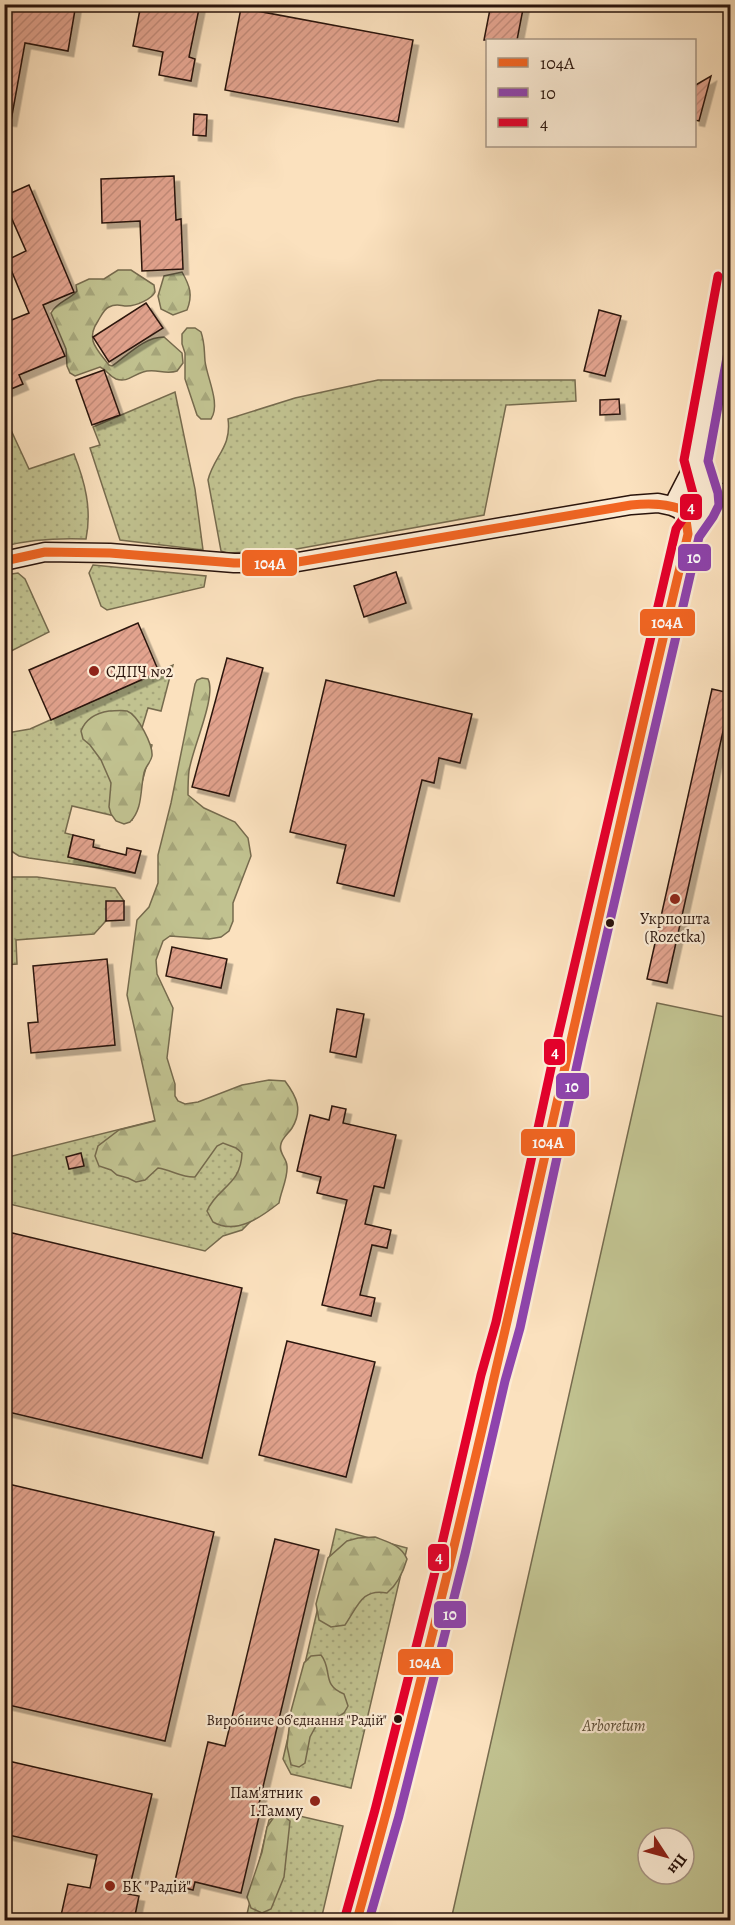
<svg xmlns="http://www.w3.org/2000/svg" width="735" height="1925" font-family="Alegreya,serif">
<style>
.grass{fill:url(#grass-dots);stroke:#766b4e;stroke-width:1.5}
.forest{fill:url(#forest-firs);stroke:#766b4e;stroke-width:1.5}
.park{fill:#c1c290;stroke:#766b4e;stroke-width:1.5;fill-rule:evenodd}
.building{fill:url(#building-hatch);stroke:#2a140c;stroke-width:1.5;filter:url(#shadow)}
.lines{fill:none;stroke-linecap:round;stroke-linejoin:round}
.street-casing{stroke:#5e4738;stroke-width:15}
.secondary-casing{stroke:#2a140c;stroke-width:21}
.street{stroke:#fcecd5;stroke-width:12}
.secondary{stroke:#fcecd5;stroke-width:18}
.bus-1-casing{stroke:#fcecd5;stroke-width:14}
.bus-2-casing{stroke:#fcecd5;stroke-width:14}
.bus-3-casing{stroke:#fcecd5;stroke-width:14}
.bus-1{stroke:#f26522;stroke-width:9}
.bus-2{stroke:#8e44ad;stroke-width:9}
.bus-3{stroke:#e4002b;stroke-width:9}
.poi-dot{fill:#8f2418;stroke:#fcecd5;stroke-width:2}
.bus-dot{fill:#2a140c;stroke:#fcecd5;stroke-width:2}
.labels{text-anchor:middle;stroke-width:4.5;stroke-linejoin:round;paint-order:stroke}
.bus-label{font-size:14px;fill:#2a140c;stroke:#fcecd5;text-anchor:end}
.poi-label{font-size:16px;fill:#2a140c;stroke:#fcecd5;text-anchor:start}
.park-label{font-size:16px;font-style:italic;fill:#5f513a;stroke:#fcecd5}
.line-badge{stroke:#fcecd5;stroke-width:2}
.badge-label{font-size:16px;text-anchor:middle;font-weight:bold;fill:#fff}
</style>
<defs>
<pattern id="grass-dots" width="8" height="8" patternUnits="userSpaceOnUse" patternTransform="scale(1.5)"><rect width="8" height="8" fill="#c1c290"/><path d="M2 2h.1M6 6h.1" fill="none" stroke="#a6a67b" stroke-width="1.8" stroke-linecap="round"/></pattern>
<pattern id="forest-firs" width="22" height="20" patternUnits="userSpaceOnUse" patternTransform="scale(1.5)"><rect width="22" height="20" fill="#c1c290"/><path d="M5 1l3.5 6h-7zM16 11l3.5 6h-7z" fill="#a6a67b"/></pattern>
<pattern id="building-hatch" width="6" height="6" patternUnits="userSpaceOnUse" patternTransform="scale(1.5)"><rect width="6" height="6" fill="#e2a38e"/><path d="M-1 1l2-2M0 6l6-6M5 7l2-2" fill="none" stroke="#c28b79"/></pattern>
<filter id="shadow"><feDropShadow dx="5.5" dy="5.5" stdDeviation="0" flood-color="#0004"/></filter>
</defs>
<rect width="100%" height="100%" fill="#fbe1be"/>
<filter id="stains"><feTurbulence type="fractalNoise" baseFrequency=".00333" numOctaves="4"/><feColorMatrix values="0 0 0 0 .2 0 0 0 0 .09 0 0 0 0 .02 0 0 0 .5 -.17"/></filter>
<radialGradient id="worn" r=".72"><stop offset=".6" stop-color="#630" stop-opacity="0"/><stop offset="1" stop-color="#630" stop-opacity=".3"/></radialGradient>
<g class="grass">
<path d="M378,380H575L576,401L506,405L484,515L291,550L227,553L221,551L208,480C214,456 232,447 228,419L295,398Z"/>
<polygon points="175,392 195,489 203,550 120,540 90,448 100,445 93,427"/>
<path d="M4,415L29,469L74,454C85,482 92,509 86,539C59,538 32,539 5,546Z"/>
<polygon points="93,565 206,576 204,587 107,610 101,606 89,573"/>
<polygon points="18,573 25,579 49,632 11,651 5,665 5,575"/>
<polygon points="173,665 161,711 148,708 138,741 152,745 132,820 72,806 65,833 73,835 68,857 135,873 29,858 19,856 5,847 4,727 7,733 30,729"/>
<polygon points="8,877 37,877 115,888 124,901 94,934 16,940 17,964 5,965 5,879"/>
<polygon points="278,1090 258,1214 242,1230 223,1236 205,1251 5,1203 4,1158"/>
<polygon points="336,1529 407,1548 351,1788 291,1774 283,1759"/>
<polygon points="282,1812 343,1826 321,1920 271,1920 247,1914 269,1820"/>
</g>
<g class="forest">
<path d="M118,270H131L154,285L155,292C152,299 136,306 127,306C121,306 116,303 109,307C104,309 101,316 98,321C85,340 97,349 109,365L112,366C128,355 144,337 164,337L182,353L183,363L177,371C165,375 155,368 143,372C133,375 127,383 116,379C109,376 107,370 100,367L75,376L70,373L67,366L66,349L51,313C57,302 69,300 77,291L76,285L89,279H104Z"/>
<path d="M182,272C190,286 193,295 187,310L173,315L161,309L158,296L164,276Z"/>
<path d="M187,328H195L201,332C205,344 204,349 205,361C207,378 221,404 211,419H201L197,415L185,379V353L182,344V334Z"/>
<path d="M202,678L208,679C217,696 192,749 189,771C188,779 188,787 188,795L204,808L235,822L248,838L251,856L233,903V921L229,931L221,937L209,939L170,936L163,941L156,960L157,974L173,1008L167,1058L175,1084V1096L178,1101L185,1104L198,1102L242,1085L269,1080L285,1081C297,1097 303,1110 292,1128C289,1133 282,1138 281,1144C278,1153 287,1158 287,1166C288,1178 281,1191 279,1203C260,1218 236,1235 213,1222L207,1211C217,1187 241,1186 242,1153L236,1148L223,1143L217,1146L195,1177C183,1178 171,1170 158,1168L145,1180L136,1182L128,1178L117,1175L111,1170L99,1166L95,1156L98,1146L119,1130L155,1121L127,995L137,920L149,907L158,883V855L171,803L195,684L197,680Z"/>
<path d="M109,711C114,711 122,710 127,711C138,715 153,745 152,756C151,762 145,767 144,773C140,790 143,809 130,822L124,824L116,821L111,814L109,807L111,783L101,760L90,745L83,739L81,731C86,718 96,713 109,711Z"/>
<path d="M375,1537C388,1542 401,1545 407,1559C403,1573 398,1584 387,1593C362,1588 358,1606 345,1625L331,1627L319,1620L316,1604L328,1558L347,1541L358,1538Z"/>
<path d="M321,1655C333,1670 321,1685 344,1694L348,1706L344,1713L330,1722L316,1726L310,1737L305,1763L299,1767L291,1765L287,1746L291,1711L304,1663L311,1656Z"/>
<polygon points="274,1817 285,1817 290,1821 284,1877 271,1909 262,1913 251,1908 247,1897 262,1852 267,1827"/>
</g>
<path class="park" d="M657,1003L730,1018V1920H451ZM648,1838H684V1874H648Z"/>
<g class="building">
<polygon points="8,4 76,4 68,51 25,43 11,121 4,120 4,25"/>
<polygon points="141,4 200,4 189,57 195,59 191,81 159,75 163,52 133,46"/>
<polygon points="491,4 524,4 517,40 484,40"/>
<polygon points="241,8 413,40 398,122 225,90"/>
<polygon points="711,76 699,121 694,120 694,86"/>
<polygon points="194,114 207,115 206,136 193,135"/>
<polygon points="174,176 176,220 181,219 183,269 142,271 140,221 102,223 101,179"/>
<polygon points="29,185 74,292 43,305 65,356 19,375 23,384 4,392 4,323 29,313 7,260 26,251 4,201 4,196"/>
<polygon points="146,303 163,328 109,362 93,337"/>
<polygon points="599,310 621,316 605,376 584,371"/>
<polygon points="104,370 120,415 92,425 76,380"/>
<polygon points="619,399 620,414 600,415 600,400"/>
<polygon points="396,572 406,603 364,617 354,586"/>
<polygon points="138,623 159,672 51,720 29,670"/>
<polygon points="227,658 263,668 229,796 192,787"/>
<polygon points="326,680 472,714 460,763 439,758 434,783 422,780 394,896 337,883 346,845 290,832"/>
<polygon points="712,689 730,693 730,700 667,983 647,979"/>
<polygon points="73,835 94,840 93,847 126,855 127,848 141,851 135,873 68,857"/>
<polygon points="106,901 124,901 124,920 106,921"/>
<polygon points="172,947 227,959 221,988 166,976"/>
<polygon points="107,959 115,1045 31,1053 28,1023 38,1022 33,966"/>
<polygon points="337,1009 364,1014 356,1057 330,1052"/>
<polygon points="332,1106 346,1109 343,1123 396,1135 384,1188 374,1186 365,1224 391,1230 387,1248 372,1245 360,1295 375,1298 371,1316 322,1305 347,1200 317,1193 321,1177 297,1171 310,1115 329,1120"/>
<polygon points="81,1153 84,1166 69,1169 66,1157"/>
<polygon points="4,1231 242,1288 202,1458 4,1411"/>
<polygon points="287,1341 375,1362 346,1477 259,1455"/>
<polygon points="4,1483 214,1532 165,1741 4,1704"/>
<polygon points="275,1539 319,1550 258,1808 261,1808 241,1893 195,1882 193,1890 174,1885 208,1742 225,1746"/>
<polygon points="4,1760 152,1794 128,1894 139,1896 134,1920 60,1920 68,1884 90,1888 97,1855 4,1834"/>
</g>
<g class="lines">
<defs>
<polyline id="street" points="724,4 730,9"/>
<g id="secondary">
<polyline points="684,516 677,498 696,461 730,278"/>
<polyline points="4,561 45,552 110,553 234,563 292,563 631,505 658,503 672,506 691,514 703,510 721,493"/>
<path d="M357,1920L387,1813L453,1551L493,1378L508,1325L570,1039L688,532C693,523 704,513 707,503C708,497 697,471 696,461"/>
</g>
</defs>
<use href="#street" class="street-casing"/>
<use href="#secondary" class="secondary-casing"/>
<use href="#street" class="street"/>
<use href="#secondary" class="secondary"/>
<defs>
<path id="bus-1" d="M4,561L45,552L110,553L234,563H292L631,505C648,503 664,503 681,509L686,520L688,534C576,996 485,1462 357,1920"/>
<polyline id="bus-2" points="369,1920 399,1816 465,1554 505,1381 520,1328 582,1042 699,537 713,517 719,505 718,493 708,461 730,341"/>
<polyline id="bus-3" points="345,1917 375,1810 441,1548 481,1375 496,1322 558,1036 676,529 695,501 684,460 718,276"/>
</defs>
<use href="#bus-1" class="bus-1-casing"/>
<use href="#bus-2" class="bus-2-casing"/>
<use href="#bus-3" class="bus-3-casing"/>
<use href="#bus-1" class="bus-1"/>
<use href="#bus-2" class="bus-2"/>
<use href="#bus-3" class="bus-3"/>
</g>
<g class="poi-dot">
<circle cx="94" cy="671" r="6"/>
<circle cx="675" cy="899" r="6"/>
<circle cx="315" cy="1801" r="6"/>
<circle cx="110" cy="1886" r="6"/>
</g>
<g class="bus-dot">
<circle cx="610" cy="923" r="5"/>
<circle cx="398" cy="1719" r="5"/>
</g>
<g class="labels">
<g class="bus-label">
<text x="387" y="1725">Виробниче об’єднання "Радій"</text>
</g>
<g class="poi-label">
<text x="106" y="677">СДПЧ №2</text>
<text x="675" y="924" text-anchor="middle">Укрпошта<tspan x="675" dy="18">(Rozetka)</tspan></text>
<text x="303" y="1798" text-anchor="end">Пам'ятник<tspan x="303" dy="18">І.Тамму</tspan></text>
<text x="122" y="1892">БК "Радій"</text>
</g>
<g class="park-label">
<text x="614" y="1731">Arboretum</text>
</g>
</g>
<g class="line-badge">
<rect x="679" y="493" width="24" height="28" rx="6" fill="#e4002b"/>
<rect x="677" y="543" width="35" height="29" rx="6" fill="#8e44ad"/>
<rect x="241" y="549" width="57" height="28" rx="6" fill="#f26522"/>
<rect x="639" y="608" width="57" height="29" rx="6" fill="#f26522"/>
<rect x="543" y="1038" width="23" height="28" rx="6" fill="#e4002b"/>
<rect x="555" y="1072" width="35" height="28" rx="6" fill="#8e44ad"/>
<rect x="520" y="1128" width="56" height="29" rx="6" fill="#f26522"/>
<rect x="427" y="1543" width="23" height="29" rx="6" fill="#e4002b"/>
<rect x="433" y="1600" width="34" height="29" rx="6" fill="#8e44ad"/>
<rect x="397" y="1648" width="57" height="28" rx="6" fill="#f26522"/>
</g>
<g class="badge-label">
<text x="691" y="513">4</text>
<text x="694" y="563">10</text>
<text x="270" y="569">104А</text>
<text x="667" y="628">104А</text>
<text x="555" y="1058">4</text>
<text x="572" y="1092">10</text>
<text x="548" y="1148">104А</text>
<text x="439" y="1563">4</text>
<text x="450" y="1620">10</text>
<text x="425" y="1668">104А</text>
</g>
<rect width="735" height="1925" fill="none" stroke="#fbe1be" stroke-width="24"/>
<rect x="6" y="6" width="723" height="1913" fill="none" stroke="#2a140c" stroke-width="3"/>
<rect x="12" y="12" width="711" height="1901" fill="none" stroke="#2a140c" stroke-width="1.5"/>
<rect x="486" y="39" width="210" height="108" fill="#fcecd5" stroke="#a89685" stroke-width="1.5"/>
<rect x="498" y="58" width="30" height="9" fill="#f26522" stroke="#a89685" stroke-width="1.5"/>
<text x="540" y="69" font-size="18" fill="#2a140c">104А</text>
<rect x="498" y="88" width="30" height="9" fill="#8e44ad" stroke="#a89685" stroke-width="1.5"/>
<text x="540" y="99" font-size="18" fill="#2a140c">10</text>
<rect x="498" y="118" width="30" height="9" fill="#e4002b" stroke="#a89685" stroke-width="1.5"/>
<text x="540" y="129" font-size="18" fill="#2a140c">4</text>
<g transform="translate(666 1856) rotate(126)"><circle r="28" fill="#fcecd5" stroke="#a89685" stroke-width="1.5"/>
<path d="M0-4.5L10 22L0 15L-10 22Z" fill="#8f2418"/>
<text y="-9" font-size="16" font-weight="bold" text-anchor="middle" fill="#2a140c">Пн</text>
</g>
<rect width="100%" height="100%" filter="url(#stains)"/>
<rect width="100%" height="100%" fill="url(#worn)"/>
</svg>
